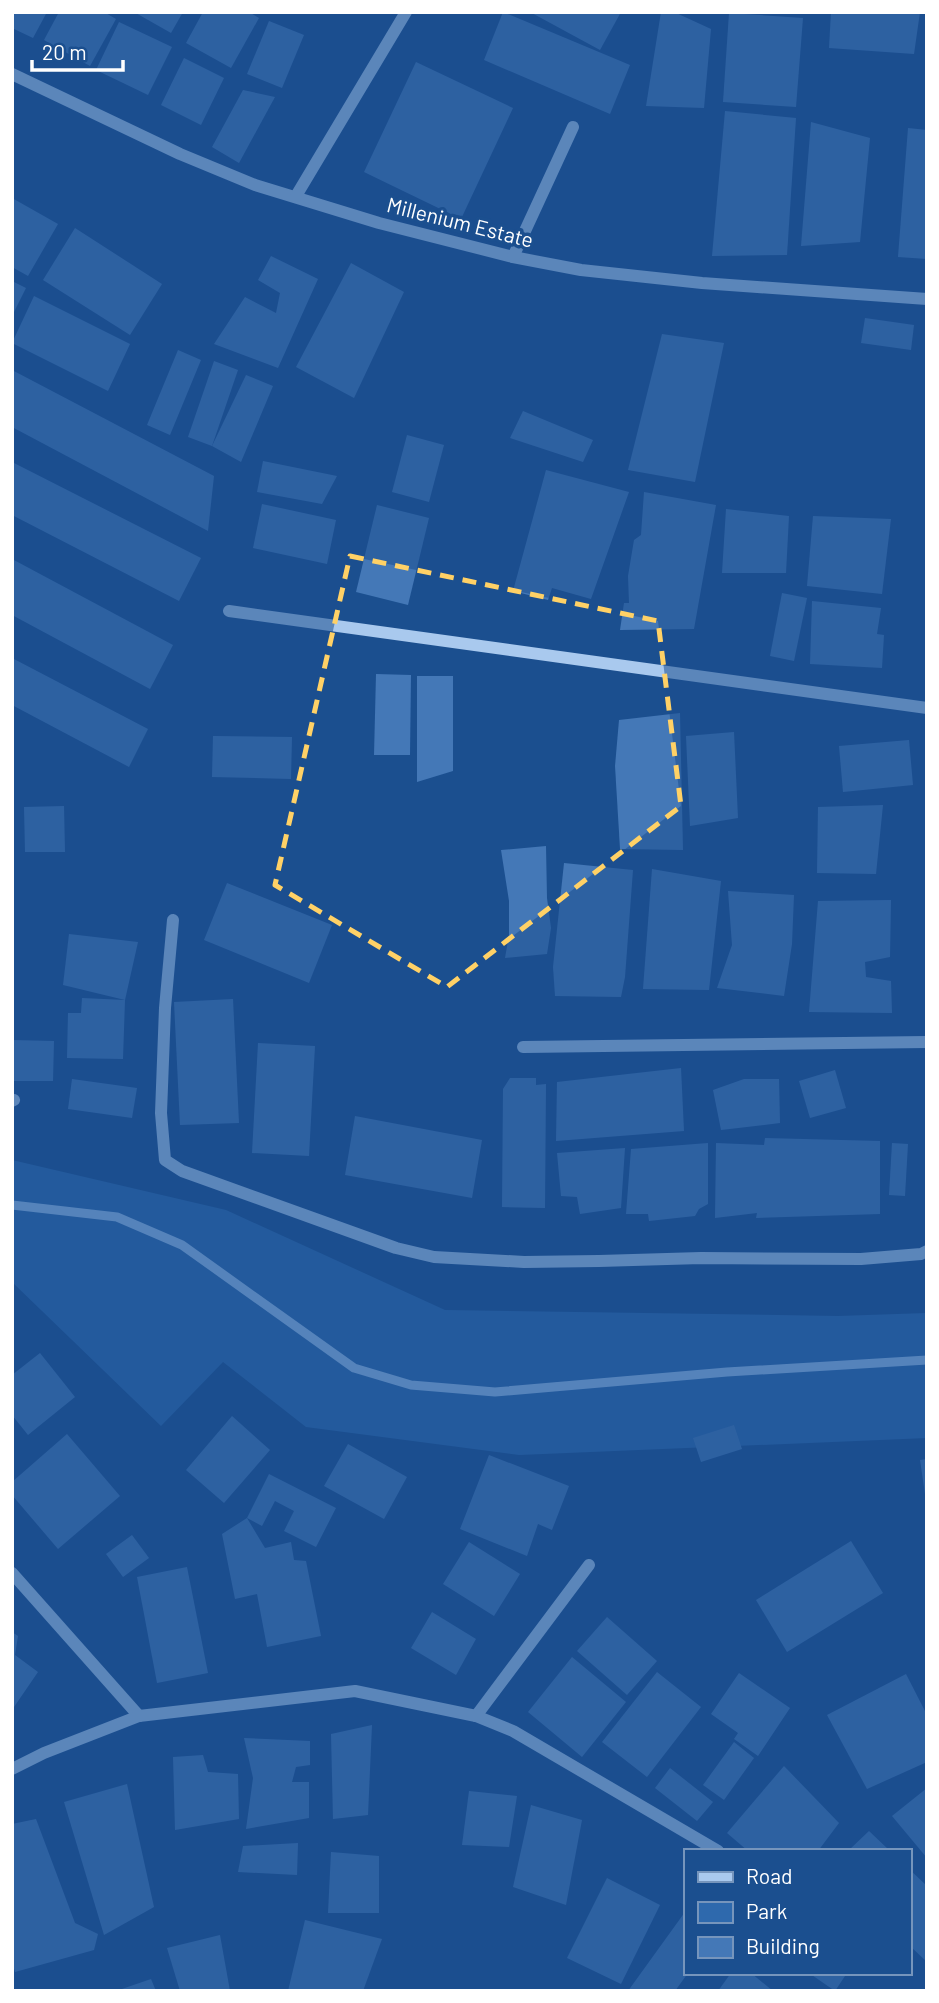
<svg xmlns="http://www.w3.org/2000/svg" width="939" height="2003" font-family="Barlow,sans-serif">
<style>
.green{fill:#2e69ad}
.lines{fill:none;stroke-linecap:round;stroke-linejoin:round}
.stream{stroke:#9cc4f0;stroke-width:9}
.building{fill:#4478b7}
.minor{stroke:#a9c9ee;stroke-width:12}
.marked{fill:none;stroke:#ffd166;stroke-width:5;stroke-dasharray:14 9;stroke-linejoin:round}
.labels{text-anchor:middle;stroke-width:7;stroke-linejoin:round;paint-order:stroke}
.street-label{font-size:21px;fill:#fff;stroke:#1b4f8f}
</style>
<rect width="100%" height="100%" fill="#1b4f8f"/>
<polygon class="green" points="12,1160 226,1210 445,1310 838,1316 927,1313 927,1438 519,1455 306,1427 223,1362 161,1426 12,1282"/>
<g class="lines">
<polyline class="stream" points="12,1205 117,1217 182,1245 354,1368 411,1385 495,1392 727,1372 927,1360"/>
</g>
<g class="building">
<polygon points="12,12 47,12 33,38 12,28"/>
<polygon points="59,12 104,12 116,19 90,66 44,40"/>
<polygon points="134,12 183,12 171,33"/>
<polygon points="203,12 249,12 259,18 231,68 186,43"/>
<polygon points="503,12 630,65 610,114 484,60"/>
<polygon points="530,12 621,12 600,50"/>
<polygon points="661,12 674,12 711,29 704,108 646,106"/>
<polygon points="831,12 920,12 914,54 829,48"/>
<polygon points="729,13 803,18 796,107 723,102"/>
<polygon points="269,21 304,35 282,88 247,74"/>
<polygon points="119,22 172,47 148,95 96,70"/>
<polygon points="184,58 224,78 201,125 161,105"/>
<polygon points="416,62 513,108 461,219 364,172"/>
<polygon points="243,90 275,97 239,163 212,147"/>
<polygon points="725,111 796,118 787,255 712,256"/>
<polygon points="811,122 870,138 860,242 801,246"/>
<polygon points="908,128 927,130 927,259 898,257"/>
<polygon points="12,198 58,224 28,276 12,267"/>
<polygon points="75,228 162,284 130,335 43,280"/>
<polygon points="271,256 318,279 278,368 214,344 245,297 276,313 280,293 258,280"/>
<polygon points="351,263 404,292 354,398 296,367"/>
<polygon points="12,281 26,288 12,316"/>
<polygon points="34,296 130,344 108,391 12,343"/>
<polygon points="865,318 914,325 911,350 861,343"/>
<polygon points="662,334 724,343 695,482 628,470"/>
<polygon points="178,350 201,360 170,435 147,425"/>
<polygon points="214,361 238,370 212,446 188,437"/>
<polygon points="12,370 214,476 208,531 12,427"/>
<polygon points="246,375 273,386 241,462 212,446"/>
<polygon points="523,411 593,440 583,462 510,438"/>
<polygon points="407,435 444,445 429,502 392,492"/>
<polygon points="263,461 337,476 322,504 257,492"/>
<polygon points="12,462 201,558 179,601 12,515"/>
<polygon points="546,470 629,492 591,599 552,588 548,600 513,591"/>
<polygon points="644,492 716,505 694,629 620,630 624,603 629,603 628,576 634,540 641,535"/>
<polygon points="262,504 336,520 327,564 253,548"/>
<polygon points="377,505 429,518 408,605 356,592"/>
<polygon points="726,509 789,516 786,573 722,573"/>
<polygon points="813,516 891,519 882,594 807,586"/>
<polygon points="12,559 173,645 150,689 12,615"/>
<polygon points="782,593 807,598 794,661 770,656"/>
<polygon points="812,601 881,608 877,634 884,635 882,668 810,664"/>
<polygon points="12,658 148,729 129,767 12,705"/>
<polygon points="376,674 411,675 410,755 374,755"/>
<polygon points="417,676 453,676 453,771 417,782"/>
<polygon points="680,713 683,850 620,849 615,766 619,720"/>
<polygon points="734,732 738,818 690,826 686,736"/>
<polygon points="213,736 292,737 291,779 212,777"/>
<polygon points="909,740 913,785 843,792 839,746"/>
<polygon points="883,805 876,874 817,873 818,807"/>
<polygon points="64,806 65,852 25,852 24,807"/>
<polygon points="546,846 547,898 551,928 547,954 505,958 509,935 509,901 501,850"/>
<polygon points="564,863 633,870 625,977 621,997 555,996 553,967"/>
<polygon points="652,869 721,881 709,990 643,989"/>
<polygon points="227,883 332,925 309,983 204,940"/>
<polygon points="728,891 794,895 792,944 784,996 717,988 732,945"/>
<polygon points="891,900 890,957 865,962 866,977 891,981 892,1013 809,1012 818,901"/>
<polygon points="69,934 138,942 125,1000 63,985"/>
<polygon points="82,998 125,1000 123,1059 67,1058 68,1013 81,1013"/>
<polygon points="233,999 239,1123 180,1125 174,1002"/>
<polygon points="12,1040 54,1041 53,1081 12,1081"/>
<polygon points="258,1043 315,1046 309,1156 252,1153"/>
<polygon points="681,1068 684,1131 556,1141 557,1082"/>
<polygon points="835,1070 846,1108 810,1118 799,1081"/>
<polygon points="510,1078 536,1078 536,1085 546,1084 545,1208 502,1207 503,1089"/>
<polygon points="72,1079 137,1088 132,1118 68,1109"/>
<polygon points="744,1079 779,1079 780,1123 721,1130 713,1090"/>
<polygon points="355,1116 482,1140 472,1198 345,1175"/>
<polygon points="765,1138 880,1141 880,1214 756,1218 757,1213 715,1218 716,1143 764,1145"/>
<polygon points="708,1143 708,1204 699,1209 695,1216 649,1221 648,1214 626,1214 631,1149"/>
<polygon points="892,1143 908,1144 905,1196 889,1195"/>
<polygon points="625,1148 621,1208 580,1214 577,1197 561,1196 557,1153"/>
<polygon points="40,1353 75,1397 28,1435 12,1415 12,1375"/>
<polygon points="232,1416 270,1450 224,1503 186,1470"/>
<polygon points="734,1425 742,1449 701,1462 693,1438"/>
<polygon points="67,1434 120,1496 58,1549 12,1495 12,1482"/>
<polygon points="348,1444 407,1477 384,1519 324,1486"/>
<polygon points="489,1455 569,1486 552,1530 538,1524 527,1556 460,1529"/>
<polygon points="927,1459 927,1494 925,1494 920,1460"/>
<polygon points="269,1474 336,1508 316,1547 284,1531 294,1511 275,1501 262,1526 247,1518"/>
<polygon points="247,1518 265,1548 291,1542 294,1560 306,1561 321,1636 267,1647 257,1594 235,1599 222,1534"/>
<polygon points="132,1535 149,1558 123,1577 106,1554"/>
<polygon points="851,1541 883,1593 787,1652 756,1600"/>
<polygon points="469,1542 520,1574 494,1616 443,1584"/>
<polygon points="187,1567 208,1673 157,1683 137,1577"/>
<polygon points="432,1612 476,1639 456,1675 411,1648"/>
<polygon points="607,1617 657,1661 627,1695 577,1651"/>
<polygon points="12,1632 18,1636 15,1655 38,1672 14,1707 12,1706"/>
<polygon points="572,1657 626,1702 582,1757 528,1712"/>
<polygon points="657,1672 701,1707 647,1777 602,1742"/>
<polygon points="739,1673 790,1708 758,1756 734,1739 738,1733 711,1714"/>
<polygon points="906,1674 927,1715 927,1762 867,1789 827,1715"/>
<polygon points="372,1725 368,1815 333,1819 331,1734"/>
<polygon points="244,1738 310,1741 310,1765 296,1767 292,1782 309,1782 309,1818 246,1829 253,1778"/>
<polygon points="734,1742 754,1758 724,1800 703,1785"/>
<polygon points="203,1755 208,1772 238,1774 239,1819 175,1830 173,1757"/>
<polygon points="784,1766 839,1823 818,1851 748,1851 727,1833"/>
<polygon points="670,1768 713,1802 697,1821 655,1788"/>
<polygon points="127,1784 154,1907 104,1935 64,1802"/>
<polygon points="927,1788 927,1858 892,1816"/>
<polygon points="469,1791 517,1796 509,1847 462,1845"/>
<polygon points="531,1805 582,1820 566,1905 513,1887"/>
<polygon points="36,1819 75,1923 98,1934 94,1950 15,1972 12,1962 12,1824"/>
<polygon points="869,1831 890,1851 848,1851"/>
<polygon points="298,1843 297,1875 238,1872 243,1846"/>
<polygon points="331,1852 379,1856 379,1913 328,1913"/>
<polygon points="909,1869 927,1886 927,1962 909,1945"/>
<polygon points="607,1878 660,1905 621,1984 567,1958"/>
<polygon points="685,1912 685,1973 688,1973 675,1991 628,1991"/>
<polygon points="305,1920 382,1939 363,1991 288,1991"/>
<polygon points="220,1935 230,1991 180,1991 167,1948"/>
<polygon points="731,1973 751,1973 773,1991 718,1991"/>
<polygon points="809,1973 847,1973 835,1991"/>
<polygon points="151,1979 156,1991 119,1991 119,1990"/>
</g>
<g class="lines">
<g class="minor">
<polyline points="12,74 180,154 255,185 379,223 513,257 581,270 702,283 927,299"/>
<polyline points="296,196 406,12"/>
<polyline points="513,257 573,127"/>
<polyline points="229,611 927,708"/>
<polyline points="173,920 165,1008 161,1113 165,1160 182,1171 396,1248 434,1257 524,1262 599,1261 701,1258 861,1259 921,1254 927,1251"/>
<polyline points="523,1047 927,1042"/>
<polyline points="12,1101 14,1100"/>
<polyline points="12,1573 139,1716"/>
<polyline points="476,1716 589,1565"/>
<polyline points="12,1769 44,1753 139,1716 355,1691 476,1716 513,1731 718,1851"/>
</g>
</g>
<path d="M0 0H939V2003H0ZM350,556L658,621L681,806L447,987L275,885Z" fill="#1b4f8f" fill-opacity=".55" fill-rule="evenodd"/>
<path class="marked" d="M350,556L658,621L681,806L447,987L275,885Z"/>
<g class="labels">
<g class="street-label">
<text transform="translate(460 223) rotate(14)" y="7">Millenium Estate</text>
</g>
</g>
<rect width="939" height="2003" fill="none" stroke="#ffffff" stroke-width="28"/>
<rect x="684" y="1849" width="228" height="126" fill="#1b4f8f" stroke="#7695bc" stroke-width="2"/>
<rect x="698" y="1872" width="35" height="10" fill="#a9c9ee" stroke="#7695bc" stroke-width="2"/>
<text x="746" y="1884" font-size="21" fill="#ffffff">Road</text>
<rect x="698" y="1902" width="35" height="21" fill="#2e69ad" stroke="#7695bc" stroke-width="2"/>
<text x="746" y="1919" font-size="21" fill="#ffffff">Park</text>
<rect x="698" y="1937" width="35" height="21" fill="#4478b7" stroke="#7695bc" stroke-width="2"/>
<text x="746" y="1954" font-size="21" fill="#ffffff">Building</text>
<path d="M32 60v10h91v-10" fill="none" stroke="#ffffff" stroke-width="3.5"/>
<text x="42" y="60" font-size="21" fill="#ffffff" stroke="#1b4f8f" stroke-width="5" paint-order="stroke">20 m</text>
</svg>
